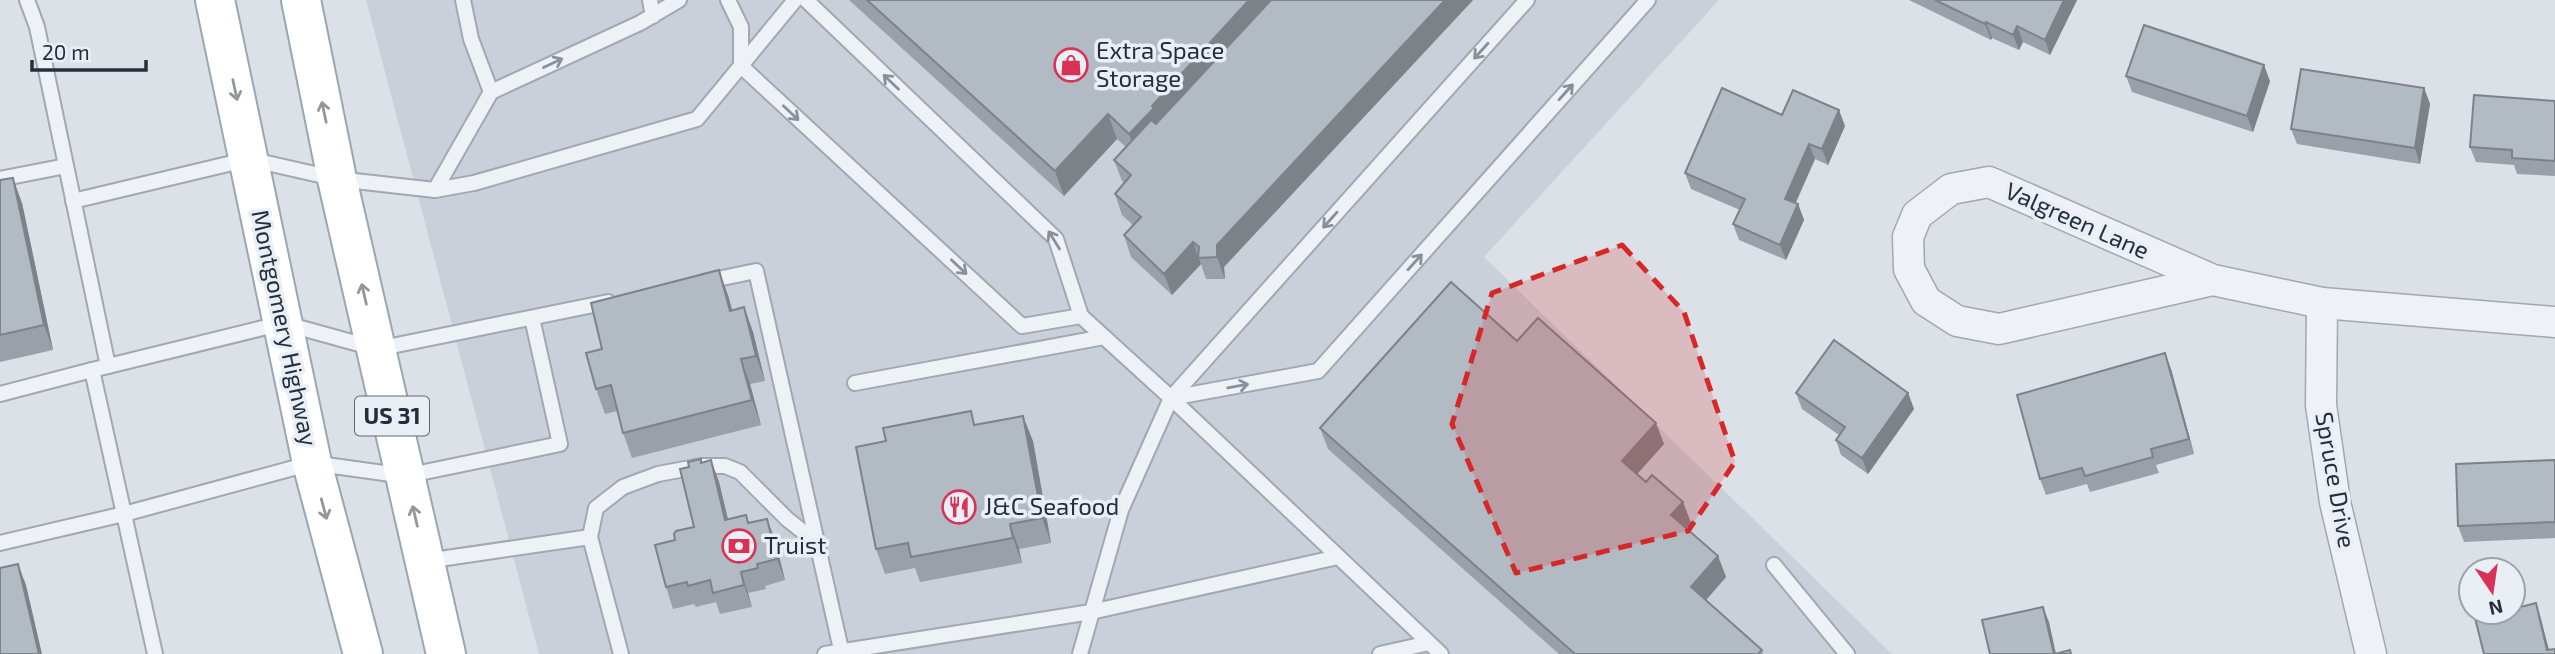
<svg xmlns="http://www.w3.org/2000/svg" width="2555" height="654" font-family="'Exo 2',sans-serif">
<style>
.built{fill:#c9d0d9}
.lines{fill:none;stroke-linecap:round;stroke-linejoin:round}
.service-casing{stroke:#a0a8b1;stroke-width:18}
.minor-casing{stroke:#a0a8b1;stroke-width:33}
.primary-casing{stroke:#99a6b4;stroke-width:42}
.service{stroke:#eef1f5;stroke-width:14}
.minor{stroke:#eef1f5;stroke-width:30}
.primary{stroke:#fff;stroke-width:38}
.wall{fill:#99a0a9}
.shaded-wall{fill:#7d8289}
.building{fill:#b2bac4;stroke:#7d8289;stroke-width:2}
.oneway{stroke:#89909a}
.oneway2{stroke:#92979e}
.marked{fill:#d62828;fill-opacity:0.2;stroke:#d62828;stroke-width:5;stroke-dasharray:14 9;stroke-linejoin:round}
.labels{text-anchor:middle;stroke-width:7;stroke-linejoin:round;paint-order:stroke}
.shield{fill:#eaeff5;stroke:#5f6975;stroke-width:2}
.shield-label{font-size:23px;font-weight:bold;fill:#242f3e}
.poi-label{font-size:24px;fill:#242f3e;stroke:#eaeff5;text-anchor:start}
.street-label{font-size:24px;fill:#242f3e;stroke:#eaeff5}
</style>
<rect width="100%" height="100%" fill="#dbe1e7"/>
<polygon class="built" points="366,0 1719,0 1484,257 1892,654 539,654"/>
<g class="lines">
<defs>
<g id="service">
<polyline points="27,0 37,27 108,366"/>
<polyline points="650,0 653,16"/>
<polyline points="728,0 741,27 741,66 1022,326 1081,316 1056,239 806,0"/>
<polyline points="491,92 640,23 679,0"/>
<polyline points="0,179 66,166"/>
<polyline points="435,190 491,92 471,39 463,0"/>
<polyline points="73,201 249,159 337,179 435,190 474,183 697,119 795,0"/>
<polyline points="703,282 756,271 842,654"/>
<polyline points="1081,316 1171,398"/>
<polyline points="855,383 1104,337"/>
<polyline points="0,394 92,370"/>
<polyline points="1171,398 1318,371 1648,0"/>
<polyline points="1171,398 1527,0"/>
<polyline points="590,537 596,508 623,487 658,474 701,466 725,466 740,472 787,519 816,542"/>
<polyline points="0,543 124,514 312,463 405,476 560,444 532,318"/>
<polyline points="426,561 590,537 621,654"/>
<polyline points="1774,565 1847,654"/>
<polyline points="155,654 92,370 283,323 377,349 608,302"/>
<polyline points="825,654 1091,612 1338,557"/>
<polyline points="1080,654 1121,510 1171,398 1441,654"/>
<polyline points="1380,654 1429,643"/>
</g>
<g id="minor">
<polyline points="2213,280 1999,329 1957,321 1926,301 1909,269 1908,237 1917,215 1951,189 1989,182 2213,280 2322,303 2555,322"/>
<polyline points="2322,303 2321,405 2335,502 2371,654"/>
</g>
<g id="primary">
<polyline points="215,0 312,463 363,654"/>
<polyline points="301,0 337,179 446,654"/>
</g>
</defs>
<use href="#service" class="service-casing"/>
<use href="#minor" class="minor-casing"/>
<use href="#primary" class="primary-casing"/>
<use href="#service" class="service"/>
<use href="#minor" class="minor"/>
<use href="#primary" class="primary"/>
</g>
<g class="wall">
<polygon points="849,0 1473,0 1224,267 1225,279 1206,279 1201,264 1172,295 1131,257 1124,235 1133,225 1122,215 1115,194 1124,183 1122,181 1114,160 1126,147 1117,139 1064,196"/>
<polygon points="1909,0 2077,0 2050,55 2023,42 2019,50 1992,38 1991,40"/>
<polygon points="2126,76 2270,81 2253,132 2132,92"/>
<polygon points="2424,88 2430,104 2420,164 2297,144 2291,129"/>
<polygon points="2555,101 2555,176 2517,174 2514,165 2476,162 2470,147"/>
<polygon points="1782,115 1845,126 1828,165 1815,159 1796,203 1798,204 1804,220 1786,260 1739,240 1733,224 1740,210 1691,189 1685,173"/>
<polygon points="0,180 22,203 53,350 0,362"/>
<polygon points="728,295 732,310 744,307 753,332 765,381 750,384 761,425 632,458 623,433 617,411 605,414 596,389 602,349"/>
<polygon points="1517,341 1664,444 1637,474 1646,482 1683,502 1691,523 1686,528 1718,556 1726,577 1706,600 1762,650 1763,654 1559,654 1328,449 1320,428"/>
<polygon points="2171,369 2194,454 2156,465 2159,473 2090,492 2087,484 2046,495 2040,479"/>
<polygon points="1796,393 1908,393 1914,409 1868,474 1841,455 1836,440 1839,435 1802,409"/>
<polygon points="976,424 1033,441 1051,543 1019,549 1022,563 920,582 915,568 885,574 876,549"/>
<polygon points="711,460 719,482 728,519 746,515 749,523 767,519 775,540 785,580 765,586 766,589 748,593 752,607 720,614 716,602 696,607 694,604 673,609 666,587 675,540 694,527 702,463"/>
<polygon points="2555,460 2555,538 2464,542 2458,526"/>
</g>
<g class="shaded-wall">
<polygon points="1249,0 1281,0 1139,159 1129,134 1152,106"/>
<polygon points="1445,0 1473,0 1224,267 1225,279 1217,257 1217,245"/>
<polygon points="2064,0 2077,0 2050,55 2045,40"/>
<polygon points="1986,22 1992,38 1991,40 1985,24"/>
<polygon points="2017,26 2023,42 2019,50 2013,35"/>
<polygon points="2264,65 2270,81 2253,132 2247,116"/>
<polygon points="2424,88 2430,104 2420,164 2415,148"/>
<polygon points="1839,110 1845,126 1828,165 1822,149"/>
<polygon points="1108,114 1117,139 1064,196 1055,171"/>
<polygon points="1809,144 1815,159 1790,214 1785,199"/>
<polygon points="13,178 22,203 53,350 44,325"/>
<polygon points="1798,204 1804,220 1786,260 1780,245"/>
<polygon points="1193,242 1201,264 1172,295 1164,274"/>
<polygon points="719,270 728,295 739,336 730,311"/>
<polygon points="744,307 753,332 765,381 756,356"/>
<polygon points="2165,353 2171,369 2194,454 2189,439"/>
<polygon points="741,359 750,384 761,425 752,400"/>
<polygon points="1908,393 1914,409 1868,474 1862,458"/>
<polygon points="1023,416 1033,441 1051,543 1042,518"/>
<polygon points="1656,423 1664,444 1630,482 1622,461"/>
<polygon points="711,460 719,482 733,541 725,520"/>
<polygon points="1683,502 1691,523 1679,536 1671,515"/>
<polygon points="767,519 775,540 785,580 777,559"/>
<polygon points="1010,524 1019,549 1022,563 1013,538"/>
<polygon points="1718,556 1726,577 1699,608 1691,587"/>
<polygon points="18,564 26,585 42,654 39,654"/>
<polygon points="741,572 748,593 752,607 744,585"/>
<polygon points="2536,603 2541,619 2550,654 2547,650"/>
<polygon points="2043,607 2049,622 2056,654 2054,654"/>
</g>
<g class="building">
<polygon points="867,0 1249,0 1152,106 1154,108 1129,134 1108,114 1055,171"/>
<polygon points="1271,0 1445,0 1217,245 1217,257 1198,258 1199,247 1193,242 1164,274 1124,235 1141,217 1115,194 1131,175 1114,160 1151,120 1156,124"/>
<polygon points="1935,0 2064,0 2045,40 2017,26 2013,35 1986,22 1985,24"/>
<polygon points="2144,25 2264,65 2247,116 2126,76"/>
<polygon points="2301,69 2424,88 2415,148 2291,129"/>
<polygon points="1722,88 1782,115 1793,90 1839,110 1822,149 1809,144 1785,199 1798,204 1780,245 1733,224 1745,199 1685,173"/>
<polygon points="2474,95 2555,101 2555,161 2512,158 2512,150 2470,147"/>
<polygon points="13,178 44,325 0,335 0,180"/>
<polygon points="719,270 730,311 744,307 756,356 741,359 752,400 623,433 611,385 596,389 586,353 602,349 591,303"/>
<polygon points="1451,282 1517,341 1538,318 1656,423 1622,461 1646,482 1652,475 1683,502 1671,515 1718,556 1691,587 1762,650 1758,654 1575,654 1320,428"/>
<polygon points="1834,340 1908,393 1862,458 1836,440 1845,427 1796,393"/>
<polygon points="2165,353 2189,439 2151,449 2153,457 2085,476 2082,468 2040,479 2017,395"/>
<polygon points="971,411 974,425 1023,416 1042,518 1010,524 1013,538 911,557 908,543 876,549 856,447 886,441 883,428"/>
<polygon points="701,459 701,463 711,460 725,520 746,515 748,523 767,519 777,559 757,564 758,568 741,572 744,585 713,593 710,580 688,586 687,582 666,587 655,545 675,540 674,534 676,531 694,527 680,469 689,467 688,462"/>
<polygon points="2555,460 2555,522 2458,526 2456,464"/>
<polygon points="18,564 39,654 0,654 0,568"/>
<polygon points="2536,603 2547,650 2555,649 2555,654 2484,654 2475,618 2499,612 2513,612 2513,609"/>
<polygon points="2043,607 2054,654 1990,654 1982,620"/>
<polygon points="2070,650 2071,654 2055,654"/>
</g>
<defs><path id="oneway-shaft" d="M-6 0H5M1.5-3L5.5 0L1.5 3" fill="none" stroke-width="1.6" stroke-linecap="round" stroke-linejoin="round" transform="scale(1.75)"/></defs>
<g class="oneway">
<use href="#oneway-shaft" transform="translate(1481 51) rotate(132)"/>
<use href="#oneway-shaft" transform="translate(553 63) rotate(-25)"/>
<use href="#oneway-shaft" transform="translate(891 82) rotate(-136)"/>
<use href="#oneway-shaft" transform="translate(1566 92) rotate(-48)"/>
<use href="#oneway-shaft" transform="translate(791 113) rotate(43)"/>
<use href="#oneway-shaft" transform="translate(1330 220) rotate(132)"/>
<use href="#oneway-shaft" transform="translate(1054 240) rotate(-122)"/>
<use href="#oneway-shaft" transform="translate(1415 262) rotate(-48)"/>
<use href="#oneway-shaft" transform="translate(959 267) rotate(43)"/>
<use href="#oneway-shaft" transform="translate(1238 386) rotate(-10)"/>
</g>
<g class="oneway2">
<use href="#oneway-shaft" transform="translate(235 90) rotate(78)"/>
<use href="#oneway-shaft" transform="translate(324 112) rotate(-102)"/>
<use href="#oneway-shaft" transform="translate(364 294) rotate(-103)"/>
<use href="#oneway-shaft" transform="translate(324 509) rotate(75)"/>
<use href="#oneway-shaft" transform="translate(415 516) rotate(-103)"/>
</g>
<path class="marked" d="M1622,245L1684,312L1735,462L1688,531L1516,573L1452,424L1492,293Z"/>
<defs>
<symbol id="shop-ring" viewBox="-11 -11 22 22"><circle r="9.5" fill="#eaeff5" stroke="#da3256" stroke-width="1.5"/><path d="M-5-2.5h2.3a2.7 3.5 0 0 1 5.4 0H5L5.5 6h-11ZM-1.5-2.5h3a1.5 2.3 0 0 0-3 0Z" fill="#da3256"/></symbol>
<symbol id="restaurant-ring" viewBox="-11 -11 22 22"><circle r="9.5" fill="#eaeff5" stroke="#da3256" stroke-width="1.5"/><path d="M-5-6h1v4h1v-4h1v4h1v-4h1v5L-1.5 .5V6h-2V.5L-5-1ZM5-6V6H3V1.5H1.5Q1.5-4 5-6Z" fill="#da3256"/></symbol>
<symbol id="bank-ring" viewBox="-11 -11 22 22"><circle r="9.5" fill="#eaeff5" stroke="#da3256" stroke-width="1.5"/><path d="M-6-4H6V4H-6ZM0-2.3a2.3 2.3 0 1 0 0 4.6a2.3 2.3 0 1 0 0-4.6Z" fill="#da3256"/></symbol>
</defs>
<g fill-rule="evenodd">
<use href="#shop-ring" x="1052" y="46" width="38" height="38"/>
<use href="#restaurant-ring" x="940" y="488" width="38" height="38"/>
<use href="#bank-ring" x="720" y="527" width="38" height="38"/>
</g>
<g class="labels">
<rect class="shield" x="355" y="396.5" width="74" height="39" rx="5"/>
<g class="shield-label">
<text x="392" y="424">US 31</text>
</g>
<g class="poi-label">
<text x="1096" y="59">Extra Space<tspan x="1096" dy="28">Storage</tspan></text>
<text x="984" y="515">J&amp;C Seafood</text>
<text x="764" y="554">Truist</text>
</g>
<g class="street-label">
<text transform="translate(2077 221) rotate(24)" y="8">Valgreen Lane</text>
<text transform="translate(284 328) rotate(78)" y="8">Montgomery Highway</text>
<text transform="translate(2335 480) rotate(80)" y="8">Spruce Drive</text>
</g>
</g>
<g transform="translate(2492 591) rotate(167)"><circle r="33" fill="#eaeff5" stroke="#9ba2ac" stroke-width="2"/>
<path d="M0-5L12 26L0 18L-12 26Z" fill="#da3256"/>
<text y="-10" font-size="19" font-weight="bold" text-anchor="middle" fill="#242f3e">N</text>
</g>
<path d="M32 60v10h114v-10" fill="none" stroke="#242f3e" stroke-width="3.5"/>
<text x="42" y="60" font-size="21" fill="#242f3e" stroke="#eaeff5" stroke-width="5" paint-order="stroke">20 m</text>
</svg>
